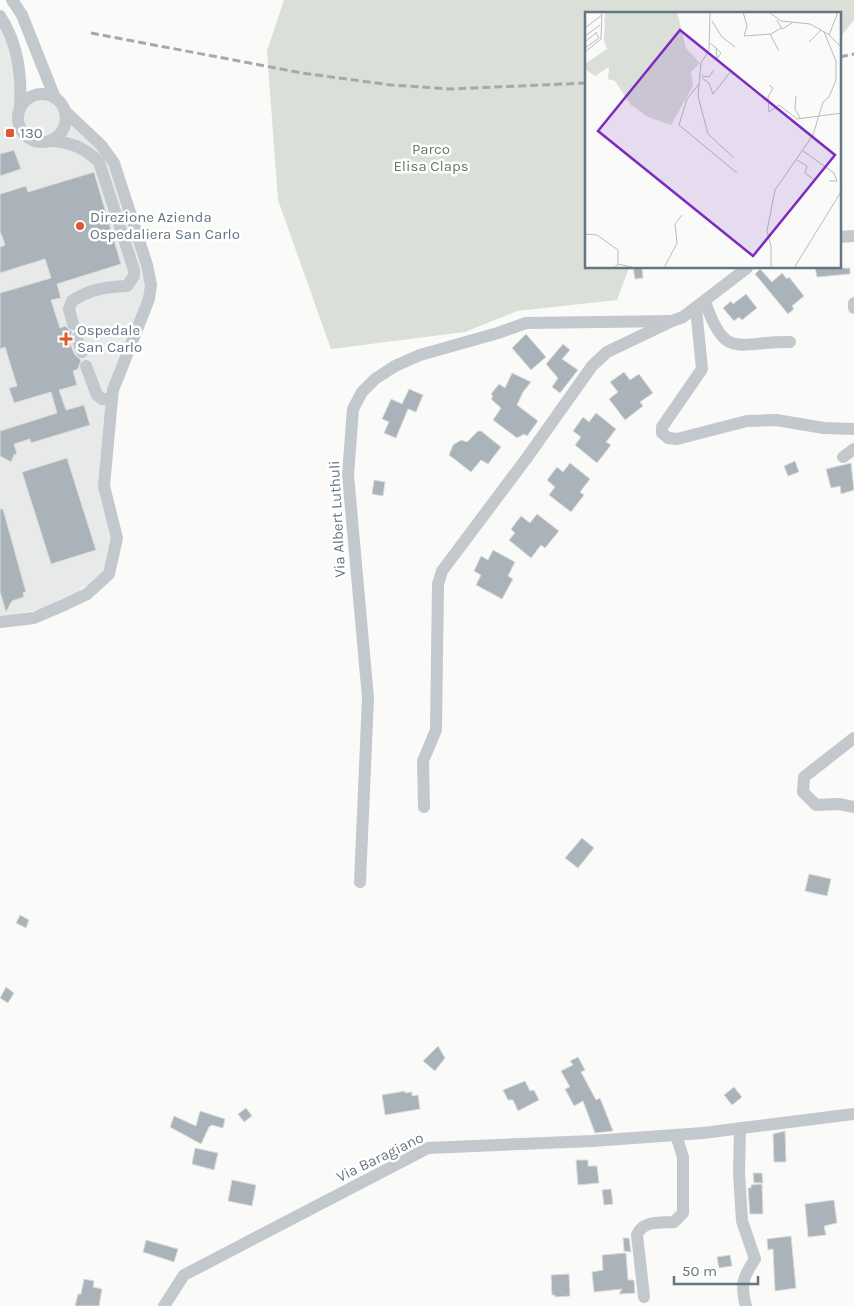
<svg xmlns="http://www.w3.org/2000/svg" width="854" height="1306" font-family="Karla,sans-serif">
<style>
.built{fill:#e8e9e9}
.green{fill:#dadfd7}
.building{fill:#aab3b9;stroke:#dcdcda}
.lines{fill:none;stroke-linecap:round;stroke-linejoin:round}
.minor{stroke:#c3c8cc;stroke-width:12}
.rail{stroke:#a2aab0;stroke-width:3;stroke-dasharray:8 4;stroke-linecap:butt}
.poi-dot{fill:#e4572e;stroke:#fff;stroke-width:2}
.labels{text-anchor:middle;stroke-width:5;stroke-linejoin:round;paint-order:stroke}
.poi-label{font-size:15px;fill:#657683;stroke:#fff;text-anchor:start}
.park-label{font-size:15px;fill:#687a64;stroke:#fff}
.street-label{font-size:15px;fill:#657683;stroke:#fff}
.inset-road{fill:none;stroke:#b5bdc2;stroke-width:1}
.view{fill:#7b2cbf;fill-opacity:0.15;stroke:#7b2cbf;stroke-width:2.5}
.inset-edge{fill:none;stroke:#657683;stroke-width:2.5}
</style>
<rect width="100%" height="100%" fill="#fafaf8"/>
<polygon class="built" points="0,16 25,101 37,95 55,98 96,141 123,198 148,284 115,393 104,486 117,538 109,574 82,588 64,605 0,617"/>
<polygon class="green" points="284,0 854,0 854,20 840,37 840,14 586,14 586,268 629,268 617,300 517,311 465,332 331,349 278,200 267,51"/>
<g class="building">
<polygon points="14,150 21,169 0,176 0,154"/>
<polygon points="94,172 121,264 57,284 61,298 51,300 60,328 65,326 72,332 69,341 75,355 81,360 78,369 73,371 77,385 59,390 66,410 84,405 90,425 31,443 30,439 14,444 17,454 14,455 11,462 0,456 0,431 57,413 51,392 14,403 9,388 17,386 5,347 0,349 0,293 51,278 45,259 0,273 0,247 5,245 0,231 0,194 26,186 28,192"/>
<polygon points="633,268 642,268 643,278 635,279"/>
<polygon points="815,268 850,268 850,274 817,277"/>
<polygon points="760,269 772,282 782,273 787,279 789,277 804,296 792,306 794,309 788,314 755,274"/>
<polygon points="746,294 757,308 742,320 739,317 734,321 723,308 731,301 733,304"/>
<polygon points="526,334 546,357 531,370 512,348"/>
<polygon points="563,344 570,350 562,359 578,370 560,393 552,387 558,378 546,364"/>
<polygon points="624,372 630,380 639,374 653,393 640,402 643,406 625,420 609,399 618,392 610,382"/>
<polygon points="512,373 531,382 523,392 517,405 538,421 527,436 524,434 517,438 493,420 501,408 491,399 493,396 491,394 499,384 505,388"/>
<polygon points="409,389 423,395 416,412 408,409 396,438 384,433 389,422 382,419 391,399 402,404"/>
<polygon points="596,413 616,429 606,442 611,445 597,463 575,445 581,437 573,431 583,417 589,422"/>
<polygon points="478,431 481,431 501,447 488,464 481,460 471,472 449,455 453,445 461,440 467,442"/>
<polygon points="67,458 96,550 51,564 22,472"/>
<polygon points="795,461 799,472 788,476 784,466"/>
<polygon points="570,463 590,479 580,492 584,495 571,512 549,495 555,487 547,480 557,467 563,472"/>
<polygon points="851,463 854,490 841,494 840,486 831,488 826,469"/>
<polygon points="374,480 385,482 383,496 372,494"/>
<polygon points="0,509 3,509 26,592 23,593 24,597 12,601 6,612 0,592"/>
<polygon points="537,514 559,531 545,548 541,545 531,558 509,540 515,533 511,529 521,516 530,523"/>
<polygon points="493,550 515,562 508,576 513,579 502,599 476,585 481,575 474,571 481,556 488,560"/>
<polygon points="582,838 594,848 578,868 565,858"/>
<polygon points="809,874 831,879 827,896 805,891"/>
<polygon points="20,915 29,920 26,928 16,923"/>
<polygon points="6,987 14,993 8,1003 0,998"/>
<polygon points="438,1046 445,1058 435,1071 423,1061"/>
<polygon points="578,1057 585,1070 581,1072 596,1100 600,1098 613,1131 595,1133 583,1101 574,1106 565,1089 570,1087 561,1071 573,1065 570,1061"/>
<polygon points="525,1081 530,1091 534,1090 539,1100 518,1111 513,1100 508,1100 503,1090"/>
<polygon points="734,1087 742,1097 732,1105 724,1095"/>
<polygon points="405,1091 405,1093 412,1092 412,1096 418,1095 420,1109 385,1115 382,1095"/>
<polygon points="246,1108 252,1116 244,1122 238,1114"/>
<polygon points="200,1111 225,1119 223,1128 212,1125 209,1127 201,1144 170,1127 174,1116 196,1126"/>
<polygon points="785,1131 786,1162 774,1162 773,1134"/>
<polygon points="195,1148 218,1153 214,1170 192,1164"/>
<polygon points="576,1160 588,1160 588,1166 597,1166 599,1183 578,1185"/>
<polygon points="753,1173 762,1173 763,1183 754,1183"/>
<polygon points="232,1180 256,1185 252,1206 228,1201"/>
<polygon points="762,1184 763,1214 750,1214 748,1188 751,1188 751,1185"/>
<polygon points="611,1189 613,1204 604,1205 602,1190"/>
<polygon points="834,1200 837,1223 824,1226 826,1235 808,1237 805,1204"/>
<polygon points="791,1236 796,1288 775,1291 773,1249 768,1250 767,1239"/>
<polygon points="623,1238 629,1238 631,1252 624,1251"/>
<polygon points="146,1240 178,1249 174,1262 143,1252"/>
<polygon points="626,1253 628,1280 634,1280 635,1293 619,1294 622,1289 594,1292 592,1272 603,1270 602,1255"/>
<polygon points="730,1255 732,1266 719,1268 717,1257"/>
<polygon points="569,1274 570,1296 555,1297 555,1295 552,1295 551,1275"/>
<polygon points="84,1279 94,1281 93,1287 102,1289 99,1306 75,1306 78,1294 81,1294"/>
</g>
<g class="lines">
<g class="minor">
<polyline points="12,0 22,15 55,98"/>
<path d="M0,16C18,43 22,75 20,107"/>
<circle cx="42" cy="118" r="24"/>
<path d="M51,141C71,142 85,148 99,162L134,270V276L127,286C106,287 90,289 72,301L69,309L73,324"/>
<polyline points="840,237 854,236"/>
<path d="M705,301C725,362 738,341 790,342"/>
<polyline points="854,303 854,308"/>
<polyline points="696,308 702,369 662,427 662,433 668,438 677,439 747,421 776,420 824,428 854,429"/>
<polyline points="77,338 82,352"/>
<polyline points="86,366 97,395 102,399 112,399"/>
<polyline points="843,457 854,449"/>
<polyline points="0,622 34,618 64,605 87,594 109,574 117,538 104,486 112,399 113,390 149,299 151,285 147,265 114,163 101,145 65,111"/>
<polyline points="854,738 804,777 803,792 816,805 839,804 854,807"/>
<polyline points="424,807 423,761 436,730 438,584 442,571 526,459 592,366 607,352 672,321 683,317 747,268"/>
<polyline points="360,882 368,698 348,475 353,409 362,392 375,379 395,366 420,355 498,333 526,323 672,321"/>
<path d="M740,1128L739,1173L742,1221L755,1259C743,1277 740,1285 746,1306"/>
<path d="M644,1297L637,1235C643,1220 660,1223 674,1222L683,1213V1157L676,1135"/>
<polyline points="164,1306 184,1275 428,1148 592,1141 703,1133 854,1114"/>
</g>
<g class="rail">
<polyline points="91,33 302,73 391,85 451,89 586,83"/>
<polyline points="840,57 854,54"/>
</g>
</g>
<g class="poi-dot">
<rect x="5" y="128" width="10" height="10" rx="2.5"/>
<circle cx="80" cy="226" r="5"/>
<path d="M63.5 331.5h5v5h5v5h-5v5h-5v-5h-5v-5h5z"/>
</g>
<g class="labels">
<g class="poi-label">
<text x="20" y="138">130</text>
<text x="90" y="222">Direzione Azienda<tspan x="90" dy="17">Ospedaliera San Carlo</tspan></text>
<text x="77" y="335">Ospedale<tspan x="77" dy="17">San Carlo</tspan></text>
</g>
<g class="park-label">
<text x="431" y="154">Parco<tspan x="431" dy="17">Elisa Claps</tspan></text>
</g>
<g class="street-label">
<text transform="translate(337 519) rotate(-93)" y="5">Via Albert Luthuli</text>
<text transform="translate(380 1157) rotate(-26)" y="5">Via Baragiano</text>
</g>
</g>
<g transform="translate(585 12)">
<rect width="256" height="256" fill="#fafaf8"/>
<path d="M20,0H92L101,36L115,51L106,60L108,74L86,113L63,105L45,92L30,69L23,67L24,55L10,64L0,57V52L22,37L19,29Z" fill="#dadfd7"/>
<path class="inset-road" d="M125,0L124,38L116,51L113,84L123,122L149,146M158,0L162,14L159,24L186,22L196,16M184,0L196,9L225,12L243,22L257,36M192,8L197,17L207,11M127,9L137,25L150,35M0,16L17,3M185,22L194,39M244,23L253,0M0,24L15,13M0,30L12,20M224,30L236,18M125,31L131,36L136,41L132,47L131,36M0,36L14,26L11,21M0,40L16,27L17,0M117,64L124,65L129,58M117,66L124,71L128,82L147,58L148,63M114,72L102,87L94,113L152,161M184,73L188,76L183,85L184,100L194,93L212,107L257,101M211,84L210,97L215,106M218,139L249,161L252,169H244M212,148L222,154L220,161L228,167M0,222L12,223L33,238V252L29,256M33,252L50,256M79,256L92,231L90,212L97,203M186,256V234L182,219L190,178L228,123L238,90L244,85L251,68V49L239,20M209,256L257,178"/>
<path class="view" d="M95,18L250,143L168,244L13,119Z"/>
<rect width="256" height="256" class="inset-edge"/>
</g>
<path d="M674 1276v8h84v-8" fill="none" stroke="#657683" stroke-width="2.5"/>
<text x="682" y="1276" font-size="15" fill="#657683" stroke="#ffffff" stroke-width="4" paint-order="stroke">50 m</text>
</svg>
